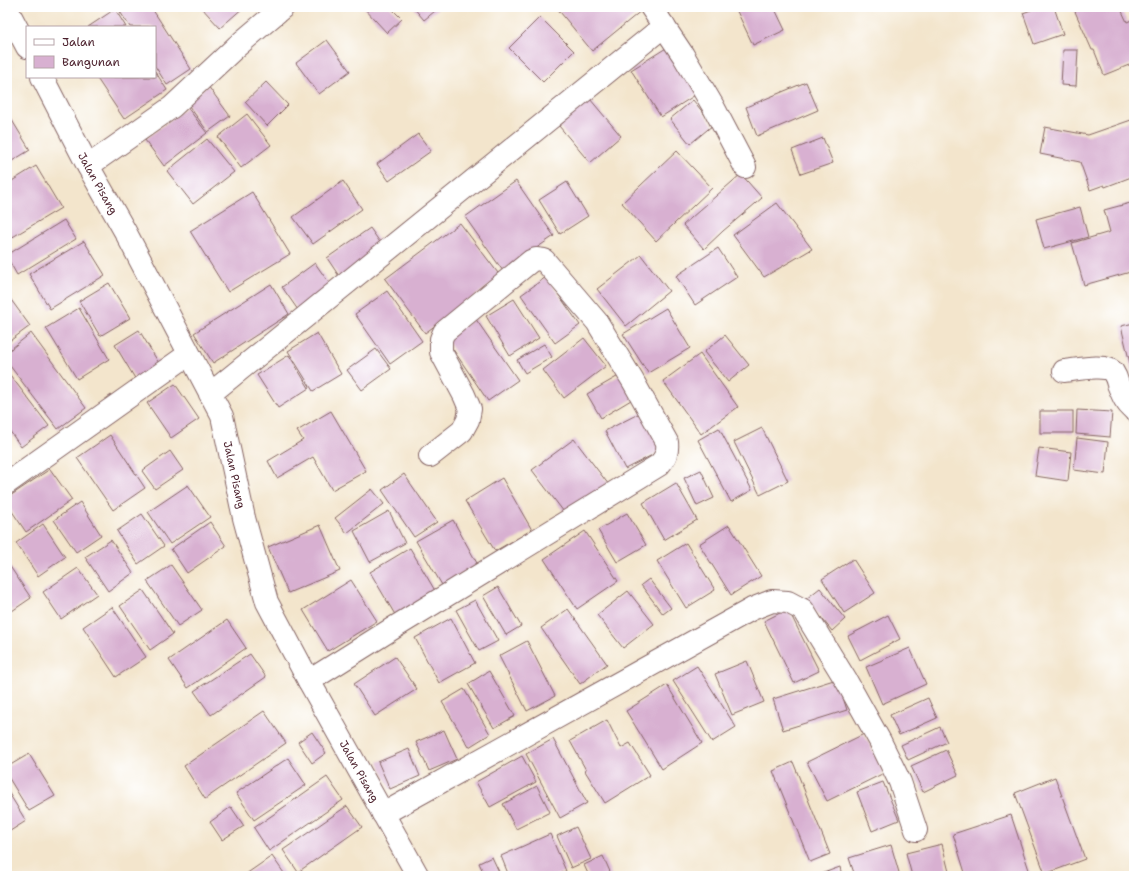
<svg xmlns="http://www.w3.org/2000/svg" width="1141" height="883" font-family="'Shantell Sans',sans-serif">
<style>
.building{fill:#d8b0d1}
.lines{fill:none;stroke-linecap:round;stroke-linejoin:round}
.minor-casing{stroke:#856463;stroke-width:24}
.minor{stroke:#fff;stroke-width:22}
.labels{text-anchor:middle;stroke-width:3.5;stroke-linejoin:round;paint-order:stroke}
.street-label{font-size:11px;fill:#4a1f2b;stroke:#fff}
</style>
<rect width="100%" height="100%" fill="#fff"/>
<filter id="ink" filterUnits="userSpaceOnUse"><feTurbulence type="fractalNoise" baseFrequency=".025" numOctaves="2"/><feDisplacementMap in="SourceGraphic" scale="8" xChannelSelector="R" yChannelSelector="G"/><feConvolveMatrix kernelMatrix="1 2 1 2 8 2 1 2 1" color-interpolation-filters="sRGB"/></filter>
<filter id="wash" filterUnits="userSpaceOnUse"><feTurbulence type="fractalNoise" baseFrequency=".012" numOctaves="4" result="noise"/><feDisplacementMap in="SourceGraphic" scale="16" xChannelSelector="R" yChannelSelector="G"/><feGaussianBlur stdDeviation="0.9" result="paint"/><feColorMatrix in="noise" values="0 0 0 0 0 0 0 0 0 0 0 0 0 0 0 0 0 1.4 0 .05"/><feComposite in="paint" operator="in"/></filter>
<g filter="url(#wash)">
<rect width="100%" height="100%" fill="#f3e5cc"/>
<g id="blocks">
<g class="building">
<polygon points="117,7 151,7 191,69 167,85 155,66 155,27 130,27"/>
<polygon points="201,7 244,7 220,28"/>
<polygon points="363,7 390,7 402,19 387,33"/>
<polygon points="413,7 440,7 424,20"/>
<polygon points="556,7 640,7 642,10 592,51"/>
<polygon points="735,7 774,7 785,30 753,45"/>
<polygon points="1039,7 1054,7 1063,34 1034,44 1023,13"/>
<polygon points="1073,7 1120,7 1127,22 1134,19 1134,63 1104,75 1094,50 1092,50"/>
<polygon points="115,9 126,27 88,27"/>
<polygon points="540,17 574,51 543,82 509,48"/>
<polygon points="327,40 350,71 319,94 296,63"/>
<polygon points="671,45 700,92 661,117 631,70"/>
<polygon points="1063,50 1078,50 1076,86 1061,85"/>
<polygon points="155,71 167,90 124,119 96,77 155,77"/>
<polygon points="266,82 288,105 267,126 245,102"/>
<polygon points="806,82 818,110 757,136 746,107"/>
<polygon points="208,86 230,116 208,132 186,102"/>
<polygon points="590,99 621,136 590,163 559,126"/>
<polygon points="693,100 713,125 690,144 670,119"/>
<polygon points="187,107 207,133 164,166 145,140"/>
<polygon points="247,114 271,145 241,168 218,137"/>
<polygon points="10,117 30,150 7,164 7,119"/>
<polygon points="1134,119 1134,176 1105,187 1104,185 1090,190 1080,162 1040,154 1045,127 1088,135"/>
<polygon points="418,134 431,151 389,181 377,164"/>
<polygon points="823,138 833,163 801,174 792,150"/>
<polygon points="207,139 234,172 193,204 167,171"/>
<polygon points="677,151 712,188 656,241 622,203"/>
<polygon points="36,166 61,208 11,238 7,231 7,184"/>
<polygon points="741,174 762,198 723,231 704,249 683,225"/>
<polygon points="343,181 362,209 313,244 293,217"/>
<polygon points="516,181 554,236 503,271 465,217"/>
<polygon points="567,182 588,216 560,234 539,200"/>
<polygon points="252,192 290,254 228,292 190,231"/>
<polygon points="1134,202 1134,271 1084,285 1072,243 1110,232 1104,210"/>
<polygon points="777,203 812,249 764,277 733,235"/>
<polygon points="1080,207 1088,237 1044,249 1036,219"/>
<polygon points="64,220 76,239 17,275 7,257 7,255"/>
<polygon points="460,223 501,277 425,333 385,279"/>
<polygon points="370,228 384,248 341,279 327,258"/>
<polygon points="84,241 105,275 50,309 29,274"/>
<polygon points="718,248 737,277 695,305 676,276"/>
<polygon points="641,255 669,291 626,326 597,289"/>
<polygon points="315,263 331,286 298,310 282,287"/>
<polygon points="546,277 580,325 555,343 521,295"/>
<polygon points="109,283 130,318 100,336 79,301"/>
<polygon points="271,284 289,314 213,363 194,333"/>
<polygon points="387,291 422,341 390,364 355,314"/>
<polygon points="9,297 30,326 7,343 7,298"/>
<polygon points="514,299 539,338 510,356 486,316"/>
<polygon points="79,308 109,359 77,379 46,328"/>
<polygon points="666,308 690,348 648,373 623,334"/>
<polygon points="475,318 518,380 488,401 446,339"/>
<polygon points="1134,323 1134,376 1133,376 1121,326"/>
<polygon points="139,330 160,365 136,380 115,345"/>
<polygon points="31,333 86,408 58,429 7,362 7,352"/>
<polygon points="317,333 341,374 313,391 288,351"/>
<polygon points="725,335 749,365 728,382 704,352"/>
<polygon points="584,338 606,366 564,398 543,370"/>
<polygon points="544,344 552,357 525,373 517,360"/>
<polygon points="376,349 391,369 362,390 347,370"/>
<polygon points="700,354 738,407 701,434 663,381"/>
<polygon points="289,355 309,388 278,408 257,375"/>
<polygon points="7,371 49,426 21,447 7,427"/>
<polygon points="622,374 636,397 601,418 587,394"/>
<polygon points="175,384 199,419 171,438 147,403"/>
<polygon points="1077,410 1112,412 1110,437 1076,434"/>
<polygon points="331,411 366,471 332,490 313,457 277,478 268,461 303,440 297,431"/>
<rect x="1040" y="411" width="33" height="22"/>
<polygon points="642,412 662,450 625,469 605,431"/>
<polygon points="719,428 752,490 731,502 698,440"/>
<polygon points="762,428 788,481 760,495 734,442"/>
<polygon points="110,435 145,488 113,510 77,458"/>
<polygon points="1077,438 1108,442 1105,474 1074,470"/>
<polygon points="574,439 609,485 567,516 532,470"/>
<polygon points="1039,448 1071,452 1068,481 1035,476"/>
<polygon points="170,451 183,470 155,489 142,471"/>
<polygon points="50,469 72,500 26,532 7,504 7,498"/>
<polygon points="701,470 714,498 697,506 684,478"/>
<polygon points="404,474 437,522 414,537 382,490"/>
<polygon points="502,478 532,530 495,551 465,501"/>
<polygon points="676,483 697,520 664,540 643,503"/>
<polygon points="188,485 210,517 170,544 148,512"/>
<polygon points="372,489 384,504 347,533 335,518"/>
<polygon points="80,502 101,535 76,552 54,520"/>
<polygon points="389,511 405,543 370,562 354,531"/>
<polygon points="627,513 646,545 617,562 598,530"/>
<polygon points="142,514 164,546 138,564 117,531"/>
<polygon points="453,520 478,565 442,585 416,541"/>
<polygon points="210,522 226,546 187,573 171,549"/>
<polygon points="43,524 65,557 38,576 16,543"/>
<polygon points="320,525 340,571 288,593 268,547"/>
<polygon points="729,525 761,576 731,595 699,544"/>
<polygon points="585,531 618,581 577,609 544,559"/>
<polygon points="111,540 133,573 108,591 85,557"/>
<polygon points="686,543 715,590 686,608 657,561"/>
<polygon points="410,548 437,594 397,618 370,572"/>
<polygon points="853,559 875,593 844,613 822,579"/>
<polygon points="7,562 31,598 12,611 7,603"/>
<polygon points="171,565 202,610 178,626 147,581"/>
<polygon points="78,568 97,594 61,619 43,592"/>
<polygon points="649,579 671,608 663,614 641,585"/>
<polygon points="351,580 377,621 328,651 303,610"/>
<polygon points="498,587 521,626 506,635 483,596"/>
<polygon points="820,588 845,619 832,631 806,599"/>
<polygon points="143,590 173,634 150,650 120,606"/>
<polygon points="628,591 654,624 623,648 597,615"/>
<polygon points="475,600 498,641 479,651 456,610"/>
<polygon points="112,607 146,657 116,677 83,627"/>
<polygon points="568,609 607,664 580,684 541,628"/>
<polygon points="788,609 819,671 794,683 764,621"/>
<polygon points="888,615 900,639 860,660 848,636"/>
<polygon points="451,618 475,663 439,683 415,638"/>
<polygon points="227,620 246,648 188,688 169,660"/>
<polygon points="527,641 555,696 527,711 499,656"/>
<polygon points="910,648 926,684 882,704 866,667"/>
<polygon points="250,654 266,677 211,715 194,691"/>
<polygon points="395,657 417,689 375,716 354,684"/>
<polygon points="747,661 764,702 732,715 715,674"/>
<polygon points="697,666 736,727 712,742 673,681"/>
<polygon points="489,671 515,716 494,728 468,684"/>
<polygon points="837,679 847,710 783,730 773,699"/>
<polygon points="667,685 702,743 662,769 626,711"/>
<polygon points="464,689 490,734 469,747 442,702"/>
<polygon points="928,698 937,718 899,735 890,715"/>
<polygon points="264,711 286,743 205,799 184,766"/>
<polygon points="607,720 621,748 630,743 650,775 605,803 585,771 586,770 570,741"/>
<polygon points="940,727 947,742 908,760 901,745"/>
<polygon points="444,730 457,759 429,771 416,742"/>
<polygon points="312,732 326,753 312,763 298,742"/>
<polygon points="864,734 884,773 827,801 807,762"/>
<polygon points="553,739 587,803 560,818 526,754"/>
<polygon points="409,749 420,776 390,789 378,762"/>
<polygon points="946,750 958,775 923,792 911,766"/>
<polygon points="29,754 55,796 29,811 7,775 7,767"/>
<polygon points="522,756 536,782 490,807 476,782"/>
<polygon points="288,758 306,785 254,820 236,793"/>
<polygon points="793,762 830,854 810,862 773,771"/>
<polygon points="327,777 343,800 269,851 254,828"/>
<polygon points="1055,777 1085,859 1045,874 1015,793"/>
<polygon points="883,782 899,820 872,831 857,792"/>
<polygon points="537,786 550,812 516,829 503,804"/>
<polygon points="7,790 26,821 7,833"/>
<polygon points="347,806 362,827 298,872 283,850"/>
<polygon points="231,807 244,826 222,840 210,822"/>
<polygon points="1011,815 1031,876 966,876 953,834"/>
<polygon points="576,827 591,859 571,868 557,836"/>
<polygon points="550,834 566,871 555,876 509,876 501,856"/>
<polygon points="942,844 950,876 912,876 906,853"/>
<polygon points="891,845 900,876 855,876 849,858"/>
<polygon points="272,856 286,876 247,876 246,874"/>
<polygon points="603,856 612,876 589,876 584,865"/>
<polygon points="492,857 501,876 485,876 479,863"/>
<polygon points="840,867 842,876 815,876"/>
<polygon points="794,872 795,876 781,876"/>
</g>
</g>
</g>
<g filter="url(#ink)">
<use href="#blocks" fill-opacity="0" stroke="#856463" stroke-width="1"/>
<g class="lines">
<defs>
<g id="minor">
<polyline points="651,7 683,55 713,106 745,167"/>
<polyline points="7,9 27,47"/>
<path id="s1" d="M42,77L88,166L126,233L222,416L244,518L267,602L309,681L418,876"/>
<polyline points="88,166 172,107 236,47 283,7"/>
<path d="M1064,371C1075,370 1106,363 1113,372C1115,375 1117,380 1118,384C1123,396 1124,401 1134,410"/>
<polyline points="210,394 664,26"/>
<polyline points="7,483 189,354"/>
<path d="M309,681L395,627L659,465C666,457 668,452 667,442L633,381L597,322L544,260L536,259L531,261L444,332L441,339V352L464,395L470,409L468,420L462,431L430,456"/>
<polyline points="383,814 752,609 772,601 788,602 803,610 847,682 880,741 900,782 916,830"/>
</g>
</defs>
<use href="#minor" class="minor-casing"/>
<use href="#minor" class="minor"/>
</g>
</g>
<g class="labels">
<g class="street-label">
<text dy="4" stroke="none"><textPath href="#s1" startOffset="120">Jalan Pisang</textPath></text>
<text dy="4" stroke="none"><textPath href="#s1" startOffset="444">Jalan Pisang</textPath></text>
<text dy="4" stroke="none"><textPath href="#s1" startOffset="768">Jalan Pisang</textPath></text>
</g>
</g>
<rect width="1141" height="883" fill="none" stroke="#fff" stroke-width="24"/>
<rect x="26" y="26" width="130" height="52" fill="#ffffff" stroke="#b7a5aa"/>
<rect x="34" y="39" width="20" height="6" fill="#ffffff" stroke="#b7a5aa"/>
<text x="62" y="46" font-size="12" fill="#4a1f2b">Jalan</text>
<rect x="34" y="56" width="20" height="12" fill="#d8b0d1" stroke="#b7a5aa"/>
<text x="62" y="66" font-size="12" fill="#4a1f2b">Bangunan</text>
</svg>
